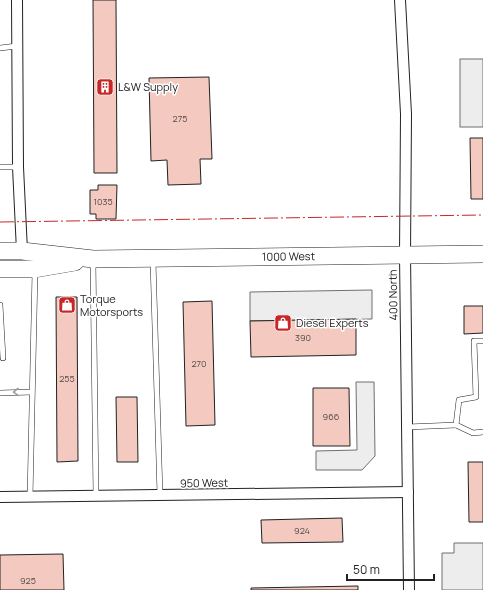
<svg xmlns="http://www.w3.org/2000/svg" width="483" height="590" font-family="Manrope,sans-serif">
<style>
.parking{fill:#ededed;stroke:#6f6f6f}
.building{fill:#f3c9c0;stroke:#222}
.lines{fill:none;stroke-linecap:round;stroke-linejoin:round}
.service-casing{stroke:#222;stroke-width:6}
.minor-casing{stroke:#222;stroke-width:12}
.primary-casing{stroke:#222;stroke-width:18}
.service{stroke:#fff;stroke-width:5}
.minor{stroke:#fff;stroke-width:10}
.primary{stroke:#fff;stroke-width:17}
.power{stroke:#c62828;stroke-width:1;stroke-dasharray:14 3 2 3;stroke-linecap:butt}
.oneway{stroke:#9c9c9c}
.labels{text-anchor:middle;stroke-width:3;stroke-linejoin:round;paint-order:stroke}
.number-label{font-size:9px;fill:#564c4a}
.poi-label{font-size:11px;fill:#222;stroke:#fff;text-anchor:start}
.street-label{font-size:11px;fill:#222;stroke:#fff}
</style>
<rect width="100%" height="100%" fill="#fff"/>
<g class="parking">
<rect x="460" y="59" width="23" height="68"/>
<polygon points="372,290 372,319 250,321 250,292"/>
<polygon points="356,382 374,382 375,456 362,470 316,470 316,451 357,450"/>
<polygon points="454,543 483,543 483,590 442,590 442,553 454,553"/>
</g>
<g class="building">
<polygon points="93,0 116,0 117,173 94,173"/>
<polygon points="209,77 212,159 200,159 201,184 168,185 167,160 151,161 149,78"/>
<polygon points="470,138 483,138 483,199 471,199"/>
<polygon points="98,185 117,185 116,219 96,219 96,214 90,214 90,190 98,190"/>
<polygon points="56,297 77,297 78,461 57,462"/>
<polygon points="212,301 215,425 186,426 183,302"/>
<polygon points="464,306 483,306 483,333 464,334"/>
<polygon points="356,319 356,355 251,357 250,321"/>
<polygon points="313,388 349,388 350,446 313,446"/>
<polygon points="116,397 137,397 138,462 117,462"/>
<polygon points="468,462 483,462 483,522 469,522"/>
<polygon points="342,518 343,542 262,543 261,520"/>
<polygon points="63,554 64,590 0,590 0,555"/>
<polygon points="358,586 358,590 251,590 251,588"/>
</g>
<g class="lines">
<defs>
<g id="service">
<polyline points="0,48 17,46"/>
<polyline points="0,167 18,167"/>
<polyline points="153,261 160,495"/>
<polyline points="93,262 96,496"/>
<polyline points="0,305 3,358"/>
<polyline points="0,393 32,392"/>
<polyline points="456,425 473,433 483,432"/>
<polyline points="407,427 456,425 459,400 476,397 474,341 483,341"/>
<polyline points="30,497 35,272"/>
</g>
<g id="minor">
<polyline points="17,0 18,167 22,251"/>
<polyline points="400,0 406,114 405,255 409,590"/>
<polyline points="0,497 408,492"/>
</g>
<g id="primary">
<path id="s1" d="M0,251H22L93,259L483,254"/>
<polyline points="0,269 34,269 75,262"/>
</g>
</defs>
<use href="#service" class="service-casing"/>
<use href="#minor" class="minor-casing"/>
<use href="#primary" class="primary-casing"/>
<use href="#service" class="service"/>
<use href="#minor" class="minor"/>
<use href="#primary" class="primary"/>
<polyline class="power" points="0,222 483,215"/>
</g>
<defs><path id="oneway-chevron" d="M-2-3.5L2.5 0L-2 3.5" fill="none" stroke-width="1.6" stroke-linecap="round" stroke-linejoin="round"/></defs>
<use class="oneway" href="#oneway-chevron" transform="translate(16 392) rotate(179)"/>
<defs>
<symbol id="building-square" viewBox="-11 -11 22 22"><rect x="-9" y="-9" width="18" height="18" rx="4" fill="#c62828" stroke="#fff"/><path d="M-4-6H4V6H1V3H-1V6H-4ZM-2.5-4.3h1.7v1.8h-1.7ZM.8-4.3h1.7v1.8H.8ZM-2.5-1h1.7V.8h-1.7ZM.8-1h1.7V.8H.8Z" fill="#fff"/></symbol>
<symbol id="shop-square" viewBox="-11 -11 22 22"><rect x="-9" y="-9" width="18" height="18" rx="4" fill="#c62828" stroke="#fff"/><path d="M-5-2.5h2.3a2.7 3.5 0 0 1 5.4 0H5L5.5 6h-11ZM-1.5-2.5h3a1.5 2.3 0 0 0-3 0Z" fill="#fff"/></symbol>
</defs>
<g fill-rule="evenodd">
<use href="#building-square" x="95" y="77" width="20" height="20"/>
<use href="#shop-square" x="57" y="295" width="20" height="20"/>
<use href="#shop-square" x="273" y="313" width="20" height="20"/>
</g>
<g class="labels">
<g class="number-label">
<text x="180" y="122">275</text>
<text x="103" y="205">1035</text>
<text x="303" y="341">390</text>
<text x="199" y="367">270</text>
<text x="67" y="382">255</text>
<text x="331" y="420">966</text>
<text x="302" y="534">924</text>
<text x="28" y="584">925</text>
</g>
<g class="poi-label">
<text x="118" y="91">L&amp;W Supply</text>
<text x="80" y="303">Torque<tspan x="80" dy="13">Motorsports</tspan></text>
<text x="296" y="327">Diesel Experts</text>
</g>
<g class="street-label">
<text dy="4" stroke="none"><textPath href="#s1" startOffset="289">1000 West</textPath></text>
<text transform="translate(393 295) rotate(-91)" y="4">400 North</text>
<text transform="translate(204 483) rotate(-1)" y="4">950 West</text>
</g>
</g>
<path d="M347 574v6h87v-6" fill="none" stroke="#222222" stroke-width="2"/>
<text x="353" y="574" font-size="12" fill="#222222" stroke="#ffffff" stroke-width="3" paint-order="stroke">50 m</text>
</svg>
